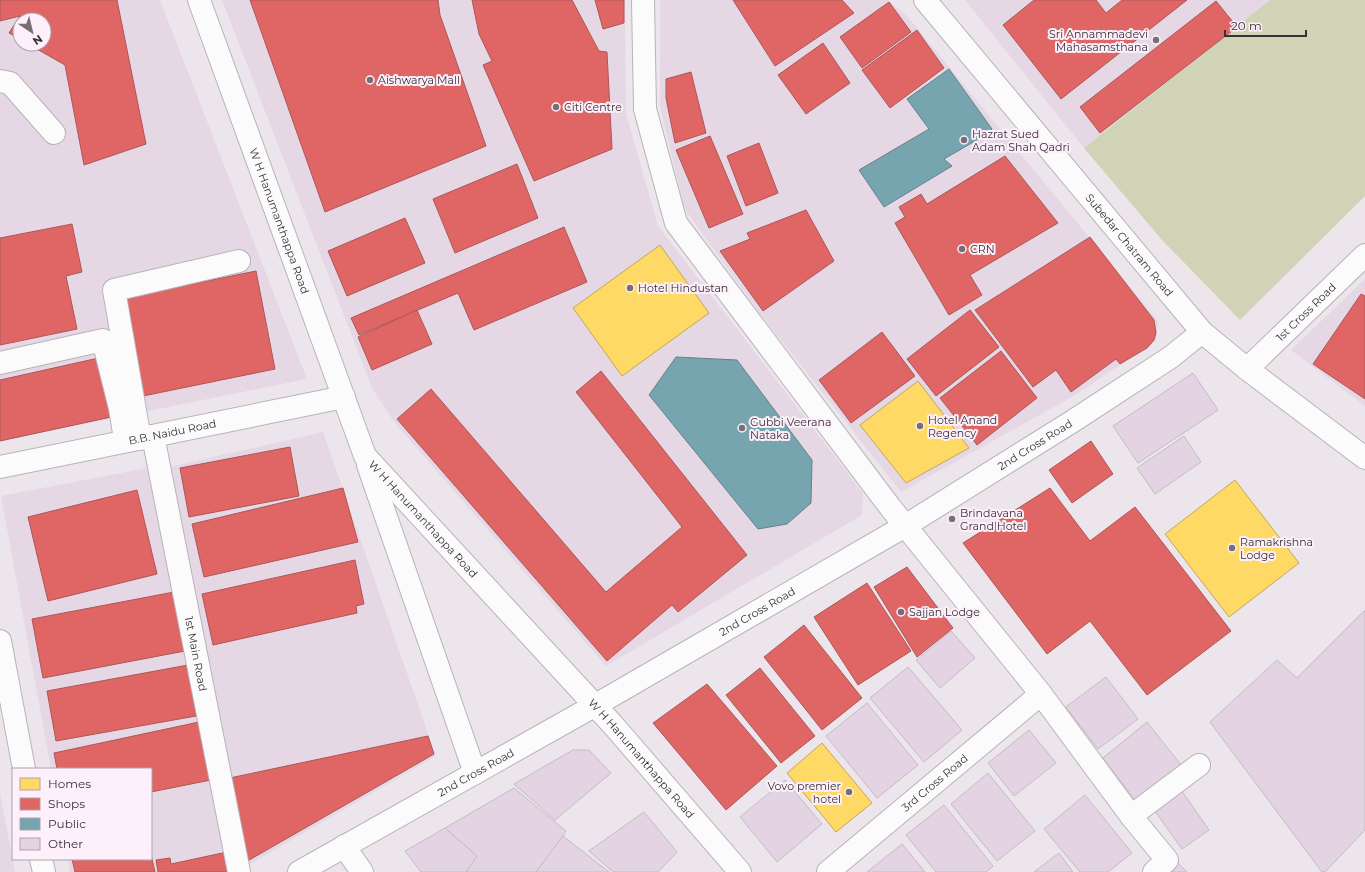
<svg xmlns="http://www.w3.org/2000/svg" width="1365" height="872" font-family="Montserrat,sans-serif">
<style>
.built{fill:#e5d8e4;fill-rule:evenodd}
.green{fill:#d0d3b6}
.homes{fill:#ffd966;stroke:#c3a758}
.shops{fill:#e06666;stroke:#ad5658}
.public{fill:#76a5af;stroke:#63828b}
.building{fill:#e4d4e3;stroke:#c2bdc2}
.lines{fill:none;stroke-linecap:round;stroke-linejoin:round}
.minor-casing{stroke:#b8b3b8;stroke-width:24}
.minor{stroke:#fcfbfc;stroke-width:22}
.poi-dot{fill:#767076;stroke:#fdf0fb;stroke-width:1.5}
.labels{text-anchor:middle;stroke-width:4;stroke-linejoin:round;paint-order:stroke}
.poi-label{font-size:11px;fill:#363136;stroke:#fdf0fb;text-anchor:start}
.street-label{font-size:11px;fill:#363136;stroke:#fdf0fb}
</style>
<rect width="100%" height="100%" fill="#ece6ec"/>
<g class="built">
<path d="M0,0H160L307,379L0,441ZM20,20H44V44H20Z"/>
<polygon points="222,0 625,0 626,113 658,226 863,493 862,515 606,666 394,422 372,388"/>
<polygon points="660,0 888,0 908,17 1158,321 1156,341 1072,397 901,492 761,315 684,208 660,106"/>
<polygon points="965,0 1270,0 1084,148"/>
<polygon points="1365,279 1365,406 1291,350"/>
<polygon points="323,432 436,756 242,869 169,467"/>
<polygon points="147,468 232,872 70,872 68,859 151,859 151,769 51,769 1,496"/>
<polygon points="0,793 15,872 0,872"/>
</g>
<polygon class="green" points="1270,0 1365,0 1365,196 1240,320 1162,240 1084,148"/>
<g class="homes">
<polygon points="660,245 709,313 622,376 573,308"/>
<polygon points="918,381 969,448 906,483 860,425"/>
<polygon points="1235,480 1299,563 1229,617 1165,534"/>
<polygon points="822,743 872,803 836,832 787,773"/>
</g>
<g class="shops">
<polygon points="0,0 117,0 146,144 84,165 65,65 28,44 44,44 44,20 20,20 20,39 9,33 20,16 0,21"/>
<polygon points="250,0 438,0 440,15 486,146 325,212"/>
<polygon points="472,0 572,0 599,51 607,52 612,149 534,181 483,65 492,61 479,34"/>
<polygon points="595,0 624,0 624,23 603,29"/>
<polygon points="733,0 842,0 854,13 775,66"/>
<polygon points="1034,0 1096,0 1106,13 1122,0 1187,0 1061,99 1003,25"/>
<polygon points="1216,1 1237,27 1100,133 1080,107"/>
<polygon points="889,2 911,32 862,68 840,37"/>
<polygon points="917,30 944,68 890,108 862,70"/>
<polygon points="823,43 850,83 806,114 778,75"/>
<polygon points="691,72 706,133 675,143 666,98 666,79"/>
<polygon points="710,136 743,214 709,228 676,150"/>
<polygon points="759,143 778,193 746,206 727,156"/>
<polygon points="1005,156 1058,223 970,275 982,295 949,315 895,223 905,217 899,207 921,194 927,204"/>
<polygon points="517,164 538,218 455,253 433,199"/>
<polygon points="806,210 834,261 763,311 720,251 750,239 747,233"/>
<polygon points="405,218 425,263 347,296 328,251"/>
<polygon points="72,224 82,272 66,276 77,329 0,345 0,238"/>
<polygon points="564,227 587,282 474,330 458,293 359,335 351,318"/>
<polygon points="1090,237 1154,320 1156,333 1154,340 1147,348 1120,364 1116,359 1071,392 1056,370 1033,387 975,310"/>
<polygon points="256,271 275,369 143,396 124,298"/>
<polygon points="1361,294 1365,296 1365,399 1313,364"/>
<polygon points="417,310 432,344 372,370 358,337"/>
<polygon points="970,310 999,347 936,396 907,359"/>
<polygon points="882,332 915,376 851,423 819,380"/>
<polygon points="1001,351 1037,398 977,445 940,398"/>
<polygon points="103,357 116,416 0,441 0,380"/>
<polygon points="601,371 747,555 678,612 672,605 607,661 397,419 431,389 606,592 682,527 576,392"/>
<polygon points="1091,441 1113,474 1072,503 1049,470"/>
<polygon points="290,447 299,496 189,517 180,468"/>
<polygon points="343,488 358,542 204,577 192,524"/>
<polygon points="1050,488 1090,541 1135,507 1231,631 1147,695 1090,621 1047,654 963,543"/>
<polygon points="137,490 157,574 48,601 28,517"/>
<polygon points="355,560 364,604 356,606 357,613 213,645 202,594"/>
<polygon points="907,567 953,628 917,657 874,587"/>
<polygon points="867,583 911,651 858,685 814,617"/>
<polygon points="174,592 185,651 43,678 32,619"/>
<polygon points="804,625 862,698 822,730 764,657"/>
<polygon points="188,665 196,716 56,741 47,691"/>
<polygon points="760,668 815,736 781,763 726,695"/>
<polygon points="707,684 777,766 726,810 653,723"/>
<polygon points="199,722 211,780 151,792 151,769 57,769 54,753"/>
<polygon points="428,736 434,754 244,863 225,779"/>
<polygon points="227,852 230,872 158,872 156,860 170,858 171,864"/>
<polygon points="151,855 155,872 75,872 72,859 151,859"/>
</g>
<g class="public">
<polygon points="949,69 992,129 975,141 944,159 952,166 884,207 859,170 929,129 907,99"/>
<polygon points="676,357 737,360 812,460 811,503 787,524 758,529 649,395"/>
</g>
<g class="building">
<polygon points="1193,373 1218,410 1138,463 1113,426"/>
<polygon points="1184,436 1201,462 1155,494 1137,468"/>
<polygon points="1365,610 1365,830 1325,872 1322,872 1210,722 1277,660 1297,678"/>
<polygon points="951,631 975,658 940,688 916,660"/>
<polygon points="908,667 962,730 924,762 870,698"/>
<polygon points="1106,677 1138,719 1098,749 1066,707"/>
<polygon points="867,703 918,765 877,798 826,736"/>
<polygon points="1147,722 1181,765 1135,800 1103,758"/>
<polygon points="1029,730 1056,763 1014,796 988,763"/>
<polygon points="573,750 589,750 611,773 555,820 514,784"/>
<polygon points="988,773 1035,831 997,861 951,804"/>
<polygon points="785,780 822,824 777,862 740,817"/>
<polygon points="1179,787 1209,830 1182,849 1152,807"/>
<polygon points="514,788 566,831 563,836 536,872 466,872 477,856 445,828"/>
<polygon points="1085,795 1132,853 1108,872 1080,872 1044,829"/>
<polygon points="944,805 993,866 986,872 936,872 906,835"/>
<polygon points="644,812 677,852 658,872 613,872 589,851"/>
<polygon points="445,828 477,856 466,872 421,872 405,851"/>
<polygon points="563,836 609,872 536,872"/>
<polygon points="902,844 925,872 867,872"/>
<polygon points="1059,853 1073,872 1034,872"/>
<polygon points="1178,863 1187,872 1169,872"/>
</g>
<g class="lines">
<defs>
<g id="minor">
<path id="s1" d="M199,0L365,456L613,725L740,872"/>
<polyline points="643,0 645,109 676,223 890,507 1041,694 1131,816 1167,860 1154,872"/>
<path id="s2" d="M925,0L1202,332L1247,369L1365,458"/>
<polyline points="0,81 10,83 54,133"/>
<polyline points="0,363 103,340 120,408 124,433"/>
<path id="s3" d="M1247,369L1365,255"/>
<path id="s4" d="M153,436L239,872"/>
<polyline points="140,439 114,290 239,261"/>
<polyline points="368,465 475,773"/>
<path id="s5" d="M0,467L344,397"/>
<polyline points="0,641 24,769"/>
<polyline points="1131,816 1199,765"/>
<polyline points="344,846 362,872"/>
<polyline points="41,859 44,872"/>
<path id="s6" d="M299,872L594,706L905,526L1073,421L1171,357L1202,332"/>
<path id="s7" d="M828,872L1041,694"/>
</g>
</defs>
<use href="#minor" class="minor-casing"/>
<use href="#minor" class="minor"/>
</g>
<g class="poi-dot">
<circle cx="1156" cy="40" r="4"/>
<circle cx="370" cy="80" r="4"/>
<circle cx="556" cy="107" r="4"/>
<circle cx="964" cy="140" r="4"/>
<circle cx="962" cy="249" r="4"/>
<circle cx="630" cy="288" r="4"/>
<circle cx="920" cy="426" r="4"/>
<circle cx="742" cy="428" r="4"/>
<circle cx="952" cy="519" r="4"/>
<circle cx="1232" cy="548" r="4"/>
<circle cx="901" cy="612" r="4"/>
<circle cx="849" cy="792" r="4"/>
</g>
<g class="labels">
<g class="poi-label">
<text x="1148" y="38" text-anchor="end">Sri Annammadevi<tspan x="1148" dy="13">Mahasamsthana</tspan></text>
<text x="378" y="84">Aishwarya Mall</text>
<text x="564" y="111">Citi Centre</text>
<text x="972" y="138">Hazrat Sued<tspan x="972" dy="13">Adam Shah Qadri</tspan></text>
<text x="970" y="253">CRN</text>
<text x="638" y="292">Hotel Hindustan</text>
<text x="928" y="424">Hotel Anand<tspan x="928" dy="13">Regency</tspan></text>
<text x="750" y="426">Gubbi Veerana<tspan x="750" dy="13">Nataka</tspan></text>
<text x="960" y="517">Brindavana<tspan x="960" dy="13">Grand Hotel</tspan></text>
<text x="1240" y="546">Ramakrishna<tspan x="1240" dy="13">Lodge</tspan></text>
<text x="909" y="616">Sajjan Lodge</text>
<text x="841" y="790" text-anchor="end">Vovo premier<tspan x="841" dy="13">hotel</tspan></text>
</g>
<g class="street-label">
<text dy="4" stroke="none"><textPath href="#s1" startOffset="235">W H Hanumanthappa Road</textPath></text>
<text dy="4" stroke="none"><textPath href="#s2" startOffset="319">Subedar Chatram Road</textPath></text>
<text dy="4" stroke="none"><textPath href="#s3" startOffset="82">1st Cross Road</textPath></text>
<text dy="4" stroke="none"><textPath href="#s5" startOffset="176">B.B. Naidu Road</textPath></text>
<text dy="4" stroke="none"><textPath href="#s6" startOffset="851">2nd Cross Road</textPath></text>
<text dy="4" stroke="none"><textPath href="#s1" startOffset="571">W H Hanumanthappa Road</textPath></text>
<text dy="4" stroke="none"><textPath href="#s6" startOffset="527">2nd Cross Road</textPath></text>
<text dy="4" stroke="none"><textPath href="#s4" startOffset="222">1st Main Road</textPath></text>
<text dy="4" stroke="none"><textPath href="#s1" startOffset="895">W H Hanumanthappa Road</textPath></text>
<text dy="4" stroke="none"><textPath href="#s6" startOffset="203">2nd Cross Road</textPath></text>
<text dy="4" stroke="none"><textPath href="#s7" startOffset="139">3rd Cross Road</textPath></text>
</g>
</g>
<rect x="12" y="768" width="140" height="92" fill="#fdf0fb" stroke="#ada4ac"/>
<rect x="20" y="778" width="20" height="12" fill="#ffd966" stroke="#ada4ac"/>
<text x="48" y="788" font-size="12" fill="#363136">Homes</text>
<rect x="20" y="798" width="20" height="12" fill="#e06666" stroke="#ada4ac"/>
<text x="48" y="808" font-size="12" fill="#363136">Shops</text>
<rect x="20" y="818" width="20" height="12" fill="#76a5af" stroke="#ada4ac"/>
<text x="48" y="828" font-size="12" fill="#363136">Public</text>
<rect x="20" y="838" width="20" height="12" fill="#e4d4e3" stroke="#ada4ac"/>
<text x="48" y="848" font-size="12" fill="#363136">Other</text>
<g transform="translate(32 32) rotate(145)"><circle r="19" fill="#fdf0fb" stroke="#ada4ac"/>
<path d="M0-3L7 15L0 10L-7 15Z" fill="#767076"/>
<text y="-6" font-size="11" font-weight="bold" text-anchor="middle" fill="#363136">N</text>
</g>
<path d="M1225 30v6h81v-6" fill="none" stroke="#363136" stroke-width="2"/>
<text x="1231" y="30" font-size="12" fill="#363136" stroke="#fdf0fb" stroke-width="3" paint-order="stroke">20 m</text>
</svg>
